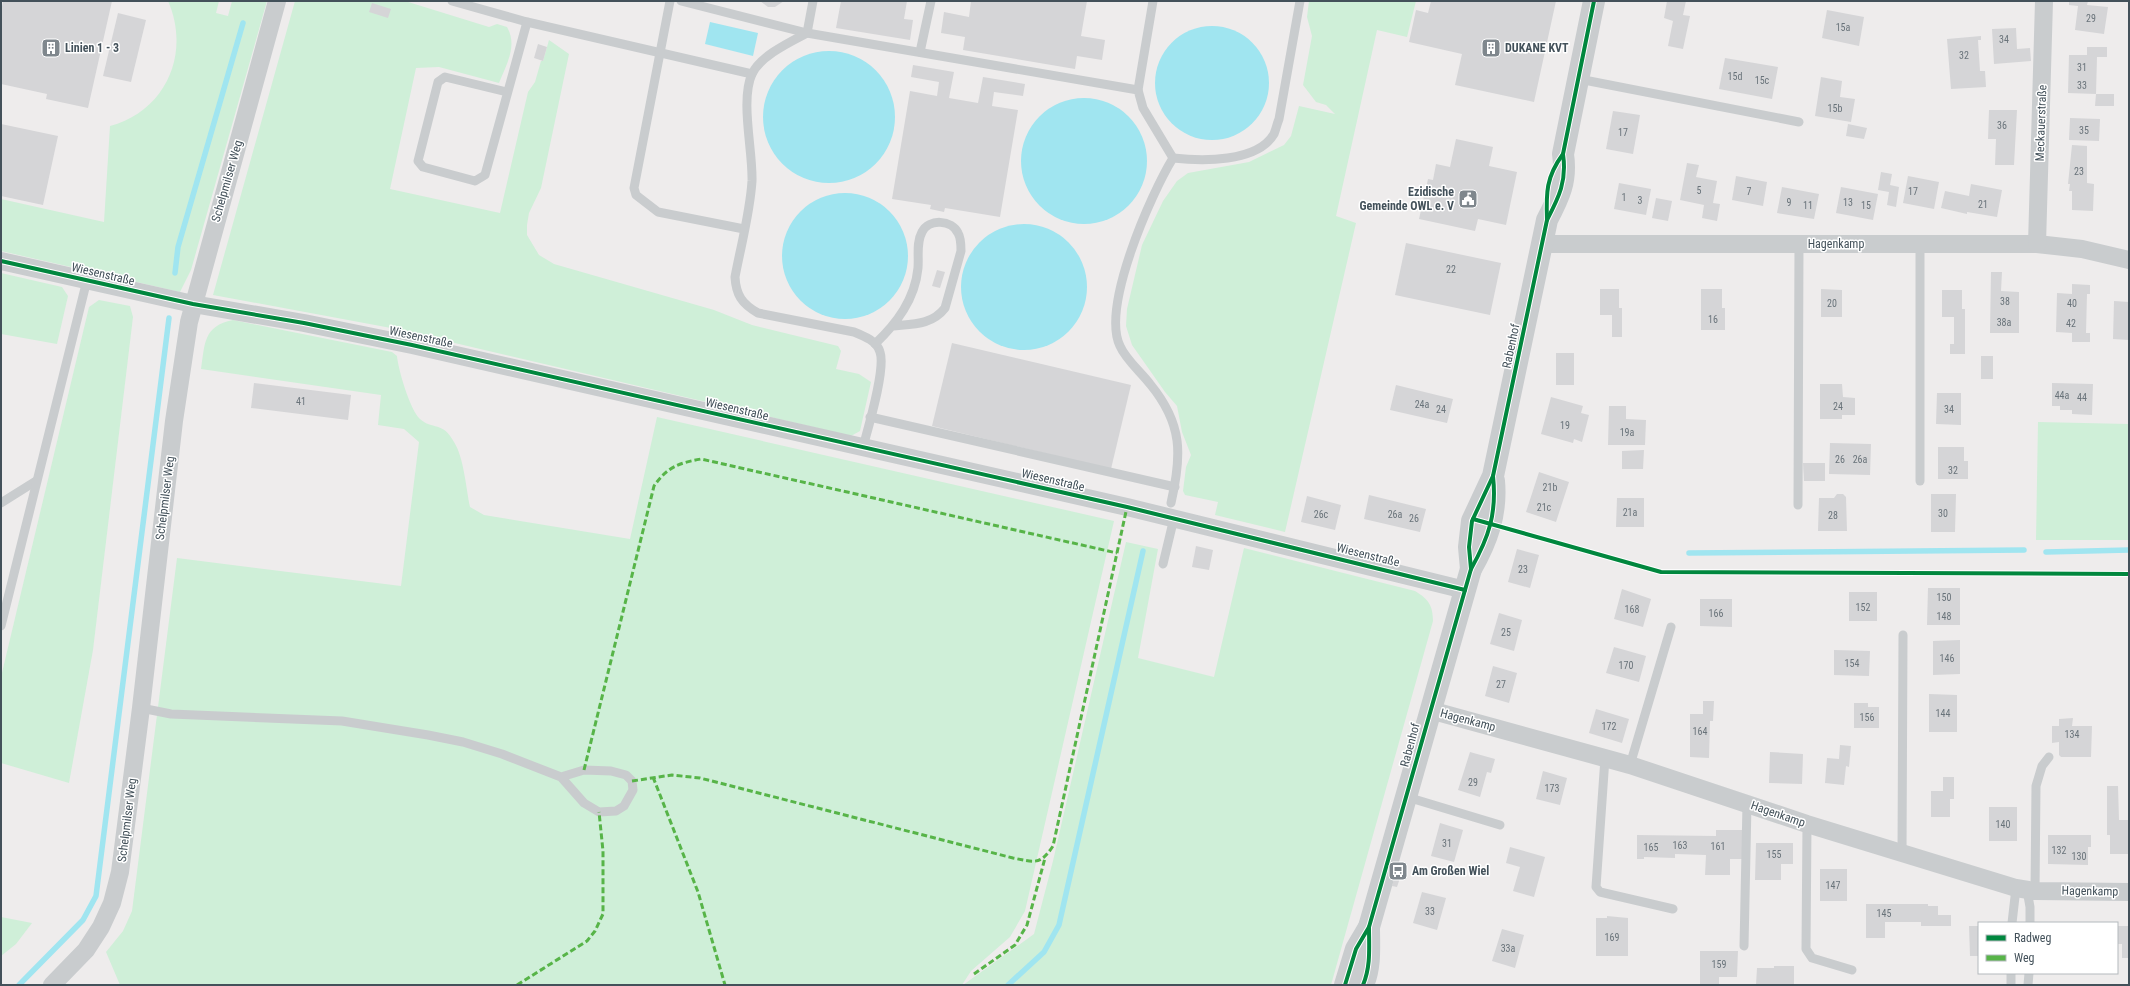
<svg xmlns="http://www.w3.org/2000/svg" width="2130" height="986" font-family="'Roboto Condensed',sans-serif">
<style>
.green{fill:#cfefd8}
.water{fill:#a0e5f0}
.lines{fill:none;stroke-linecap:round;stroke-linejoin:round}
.stream{stroke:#a0e5f0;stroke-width:5.5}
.building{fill:#d5d5d7}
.service{stroke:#c9ccce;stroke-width:9}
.minor{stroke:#c9ccce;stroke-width:18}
.tertiary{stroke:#c9ccce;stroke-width:22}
.quiet{stroke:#57b448;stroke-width:3;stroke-dasharray:6 3;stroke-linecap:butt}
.cycleway-casing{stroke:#fff;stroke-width:6}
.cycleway{stroke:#00873e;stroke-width:4}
.labels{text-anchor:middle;stroke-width:3;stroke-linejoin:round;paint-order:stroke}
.number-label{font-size:10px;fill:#69737a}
.poi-label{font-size:12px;font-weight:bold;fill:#43515a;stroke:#fff;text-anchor:start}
.street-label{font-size:12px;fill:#43515a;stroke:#fff}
</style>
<rect width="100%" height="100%" fill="#eeecec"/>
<g class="green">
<path d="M168,1H219L216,13L228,16L232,1H267L191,270L180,292L1,251V199L104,222L110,126C166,111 191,53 168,1Z"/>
<path d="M295,1H405L489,27L497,24L507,27C518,46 506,65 499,83L439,67L416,68L390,189L500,213L528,92L535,82L541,61H543L549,40L569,54L541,188L529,213L527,225V235L539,255L554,264L714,310L752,325L838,346L841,351L836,369L859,374L871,382L860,431L851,436L391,328L213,295Z"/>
<polygon points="1309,1 1416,1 1407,37 1377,30 1336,216 1356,223 1285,532 1215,515 1218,502 1185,495 1183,491 1186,467 1191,455 1182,432 1177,406 1165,392 1132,345 1126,326 1127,309 1142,245 1163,201 1177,181 1188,173 1249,162 1284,145 1291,136 1299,106 1335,114 1326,105 1316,102 1303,85 1312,36 1307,17"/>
<polygon points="1,273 62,287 68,296 57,344 1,334"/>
<polygon points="99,300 130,306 133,317 93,650 69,783 1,763 1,677 89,307"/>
<path d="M233,320L392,352L397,356C398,369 410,410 420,419C432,430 443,421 454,442C464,458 466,488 470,507L484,515L630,539L657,417L1114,521L1025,911L1010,937L971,971L962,985H120L106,952L123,931L132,911L177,558L401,586L419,442L404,429L378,425L381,395L201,369C205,344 203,326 233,320Z"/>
<polygon points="2038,422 2129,424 2129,540 2036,540"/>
<path d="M1126,542L1158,549L1138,658L1214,677L1244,548L1415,591C1428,599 1433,605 1433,621L1331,985H963L1034,934L1053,861Z"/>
<polygon points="1,917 32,923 16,944 1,956"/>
</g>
<g class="water">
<polygon points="710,22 758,33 753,56 705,44"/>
<circle cx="1212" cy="83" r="57"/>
<circle cx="829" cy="117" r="66"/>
<circle cx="1084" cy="161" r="63"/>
<circle cx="845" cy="256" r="63"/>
<circle cx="1024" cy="287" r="63"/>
</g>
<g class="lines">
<g class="stream">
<polyline points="175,273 178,247 243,23"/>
<polyline points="2046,552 2129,550"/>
<polyline points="1689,553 2024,550"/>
<polyline points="19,985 83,920 96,896 169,318"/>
<polyline points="1008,985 1044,952 1059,925 1143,551"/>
</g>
</g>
<g class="building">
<polygon points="3,1 112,1 88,108 46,99 47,94 1,84 1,12"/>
<polygon points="760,1 784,1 775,7 768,7"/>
<polygon points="841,1 907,1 904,19 913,20 910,40 836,28"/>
<polygon points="971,1 1087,1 1081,36 1105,40 1102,60 1077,56 1075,69 963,50 965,37 941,33 944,12 969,17"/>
<polygon points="1431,1 1556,1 1534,102 1455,85 1462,54 1409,42 1416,10 1428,13"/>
<polygon points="1667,1 1686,1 1683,15 1690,16 1683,49 1668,46 1673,21 1664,18"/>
<polygon points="2069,1 2088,1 2087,5 2108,7 2104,34 2075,30 2078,6 2069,5"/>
<polygon points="372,3 391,9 388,18 369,12"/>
<polygon points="1827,10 1864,17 1859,46 1822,38"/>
<polygon points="118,13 146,20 131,82 103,76"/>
<polygon points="2016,28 2017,49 2030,48 2031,61 1994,64 1992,29"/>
<polygon points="1981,36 1981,40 1978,40 1980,71 1985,71 1986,87 1951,89 1947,39"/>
<polygon points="538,44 547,47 543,61 534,58"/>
<polygon points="2087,47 2107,47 2107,57 2097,57 2096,94 2068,93 2069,55 2087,55"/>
<polygon points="1725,58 1778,67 1772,99 1719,89"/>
<polygon points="913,65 954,72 949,98 978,103 983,77 1025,84 1023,96 994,92 992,106 1018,110 1000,217 945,208 944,212 930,209 931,205 892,199 910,91 937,96 939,82 911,77"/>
<polygon points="1821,77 1842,81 1840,97 1855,99 1851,122 1815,116"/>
<polygon points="2096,94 2114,94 2114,106 2095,106"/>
<polygon points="1989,110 2017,110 2014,165 1995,165 1996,139 1988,139"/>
<polygon points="1613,111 1640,115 1633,154 1606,149"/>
<polygon points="2070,118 2100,119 2099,141 2069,140"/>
<polygon points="1,124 58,136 43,205 1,196"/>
<polygon points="1848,124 1867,128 1864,139 1846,136"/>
<polygon points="1456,139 1493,147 1489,166 1517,172 1506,225 1478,219 1475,231 1419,219 1428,179 1433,180 1436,164 1450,167"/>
<polygon points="2072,145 2087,146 2087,183 2094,184 2093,211 2072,210 2072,191 2069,191 2070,184 2068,184"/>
<polygon points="1687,163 1699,165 1696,177 1717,181 1713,203 1720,204 1717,221 1702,218 1704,205 1680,200"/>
<polygon points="1881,172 1892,174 1890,185 1899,187 1896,207 1887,205 1889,192 1878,190"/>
<polygon points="1736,176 1767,182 1763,206 1732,200"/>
<polygon points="1908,176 1939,182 1934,209 1903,203"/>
<polygon points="1619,183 1651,189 1646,215 1614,209"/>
<polygon points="1971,184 2002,190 1997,217 1967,212 1967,214 1941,208 1945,191 1969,196"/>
<polygon points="1782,187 1819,194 1814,219 1777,213"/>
<polygon points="1841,187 1878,194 1873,220 1836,213"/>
<polygon points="1656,198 1672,201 1668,221 1652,218"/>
<polygon points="1406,243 1501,263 1490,315 1395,295"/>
<polygon points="937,270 945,272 940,288 932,286"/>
<polygon points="1991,272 2002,272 2001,291 2019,292 2019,333 1990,333"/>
<polygon points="2072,284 2090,285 2090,294 2087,294 2086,333 2090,333 2090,342 2072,342 2072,333 2056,332 2057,293 2072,294"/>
<polygon points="1600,289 1619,289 1619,308 1622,308 1622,337 1612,337 1612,315 1600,315"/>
<polygon points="1701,289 1722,289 1722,308 1725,308 1725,330 1701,330"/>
<polygon points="1821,289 1842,290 1842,317 1821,317"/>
<polygon points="1942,290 1962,290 1962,309 1965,309 1965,354 1950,354 1950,344 1954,344 1954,317 1942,317"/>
<polygon points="2114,301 2129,302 2129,340 2113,339"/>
<polygon points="952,343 1131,385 1111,469 932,426"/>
<rect x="1556" y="353" width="18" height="32"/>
<rect x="1981" y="356" width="12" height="23"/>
<polygon points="254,383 351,395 348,420 251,408"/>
<polygon points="2052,383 2093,384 2092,415 2072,414 2072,410 2060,410 2060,406 2052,406"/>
<polygon points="1820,384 1842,384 1843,397 1855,398 1855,415 1842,415 1842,419 1820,419"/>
<polygon points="1396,385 1453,399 1447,423 1390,410"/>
<polygon points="1937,393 1961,393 1961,425 1936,424"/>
<polygon points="1551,397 1583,406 1581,413 1589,415 1582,442 1574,439 1573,443 1541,434"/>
<polygon points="1609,406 1626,406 1626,419 1646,420 1645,445 1608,445"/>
<polygon points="1830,443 1871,444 1870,475 1829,474"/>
<polygon points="1938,447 1964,447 1964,461 1968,461 1968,479 1938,479"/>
<polygon points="1644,450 1643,469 1622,469 1622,451"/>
<polygon points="1803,463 1825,463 1825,481 1804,481"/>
<polygon points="1539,472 1569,482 1556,522 1526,512"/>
<polygon points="1837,494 1843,494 1846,497 1847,531 1818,531 1819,498 1834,498"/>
<polygon points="1931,494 1956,494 1955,532 1931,532"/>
<polygon points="1369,495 1426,509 1420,532 1364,519"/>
<polygon points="1307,496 1341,505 1335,530 1301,522"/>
<polygon points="1617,498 1644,498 1644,527 1616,527"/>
<polygon points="1196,546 1213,550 1209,570 1192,567"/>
<polygon points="1517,549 1539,555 1530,588 1508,582"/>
<polygon points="1928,588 1960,588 1960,625 1927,625"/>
<polygon points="1622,589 1651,599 1643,627 1614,619"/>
<rect x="1849" y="592" width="28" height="29"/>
<polygon points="1700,599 1732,599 1732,627 1700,626"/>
<polygon points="1499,613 1522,620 1514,651 1490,644"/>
<polygon points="1960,640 1960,674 1933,675 1933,641"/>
<polygon points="1614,647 1646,656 1639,682 1606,673"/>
<polygon points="1834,650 1870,651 1869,676 1834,675"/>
<polygon points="1493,666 1517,673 1509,703 1485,696"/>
<polygon points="1929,694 1957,695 1957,732 1929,732"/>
<polygon points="1703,701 1714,701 1713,721 1710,721 1709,758 1690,757 1690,714 1703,714"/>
<polygon points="1854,703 1868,703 1868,707 1879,707 1879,728 1854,728"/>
<polygon points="1596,709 1629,719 1622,743 1589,733"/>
<polygon points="2073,718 2072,726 2092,726 2091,757 2061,757 2059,755 2059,742 2052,743 2052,726 2059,726 2059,719"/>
<polygon points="1840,745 1851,746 1849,767 1846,766 1844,785 1825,783 1827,758 1839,759"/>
<polygon points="1470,752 1495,759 1491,773 1487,772 1480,797 1458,790"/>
<polygon points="1770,752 1803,754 1802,784 1769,783"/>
<polygon points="1543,771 1567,778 1560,805 1536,799"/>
<polygon points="1943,777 1954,777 1954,799 1950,799 1950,817 1931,817 1931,791 1943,791"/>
<polygon points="2107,786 2118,786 2119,820 2128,820 2129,854 2110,854 2110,835 2107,835"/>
<rect x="1989" y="807" width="28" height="34"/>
<polygon points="1440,823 1463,830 1454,862 1431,856"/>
<polygon points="1716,830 1742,830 1742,859 1730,859 1730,875 1705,875 1706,855 1675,854 1675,858 1644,857 1644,859 1637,859 1637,835 1716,836"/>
<polygon points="2048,835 2091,835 2091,847 2088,847 2088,865 2048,864"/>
<polygon points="1756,843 1793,843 1793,864 1781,864 1781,880 1755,880"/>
<polygon points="1510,847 1545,857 1534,897 1513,891 1520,867 1506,863"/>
<rect x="1820" y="869" width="27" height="32"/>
<polygon points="1395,876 1400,878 1397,887 1392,886"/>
<polygon points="1422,892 1446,898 1437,930 1413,923"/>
<polygon points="1866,904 1928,904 1928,906 1938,906 1938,915 1951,915 1951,926 1921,926 1921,922 1885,922 1885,938 1866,938"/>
<polygon points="1607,916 1628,918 1628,956 1596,956 1596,918 1607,918"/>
<polygon points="1969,926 1979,926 1979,956 1970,956"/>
<polygon points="2117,926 2129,926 2129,958 2122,958 2122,944 2117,944"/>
<polygon points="1502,929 1524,935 1515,968 1492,961"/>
<polygon points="1700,951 1738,951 1737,977 1719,977 1719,985 1700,985"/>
<polygon points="1774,966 1794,966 1794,985 1756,985 1757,968 1774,968"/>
</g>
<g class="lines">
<g class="service">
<polyline points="452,1 527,22 752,74"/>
<polyline points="670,1 634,188 636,195 658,212 744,229"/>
<polyline points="681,1 807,33 1138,90 1143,108 1173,158"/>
<path d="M813,1L807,33C790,42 760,56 752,74C740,100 753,151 752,181C750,213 741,245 735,277C736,295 742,304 758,313L854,332C864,336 877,341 880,352C886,369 868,428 863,447"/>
<polyline points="920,52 931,1"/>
<polyline points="1579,79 1799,122"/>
<polyline points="1138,90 1153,1"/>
<polyline points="507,92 445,77 438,82 418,161 423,167 475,181 485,175 527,22"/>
<path d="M875,344C897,323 915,299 918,268C919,256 916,243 922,232C929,218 952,220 958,233C961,238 961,244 961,251L945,308C932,325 913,324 893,326"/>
<polyline points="870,417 1175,487"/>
<polyline points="1920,481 1920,245"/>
<polyline points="1,503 36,481"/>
<path d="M1171,503C1182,455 1183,424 1150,384C1141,372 1126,360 1120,346C1101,307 1151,194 1173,158C1201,161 1257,163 1274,134C1276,129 1277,124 1279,119L1300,1"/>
<polyline points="1798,505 1799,244"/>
<polyline points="1163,564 1174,518"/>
<polyline points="1,626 87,280"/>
<polyline points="141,708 171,714 342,721 428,735 463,742 502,754 561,777 584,770 611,771 626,775 632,781 633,790 624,806 616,811 599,812 584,803 561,777"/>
<polyline points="1605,758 1596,887 1600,892 1673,909"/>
<polyline points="1630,765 1671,627"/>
<polyline points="1407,797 1500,825"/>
<polyline points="1807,824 1806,949 1812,958 1852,970"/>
<polyline points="1902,854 1903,635"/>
<polyline points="2027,890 2030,907 2030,923"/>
<polyline points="2035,891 2036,786 2042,766 2049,757"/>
<polyline points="2012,923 2016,888"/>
<polyline points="1744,946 1747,804"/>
<polyline points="2011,985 2011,973"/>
<polyline points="2028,985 2029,973"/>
</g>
<g class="minor">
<polyline points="1542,244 2037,244 2082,249 2129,260"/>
<polyline points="2037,244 2044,1"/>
<polyline points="1,261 193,304 304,323 412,345 1127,507 1465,590"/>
<polyline points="1430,710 1630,765 1807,824 2016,888 2035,891 2129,892"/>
<polyline points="52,985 86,950 101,927 112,903 120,872 141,708 174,421 189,322 277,1"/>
</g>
<g class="tertiary">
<path d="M1471,569L1469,547L1472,521L1493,476L1547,220C1559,197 1567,181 1563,154L1594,1"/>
<path d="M1345,985L1356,949L1369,927L1471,569C1487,541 1497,514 1494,481"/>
<path d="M1363,985C1371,966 1369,947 1369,927"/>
</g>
<g class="quiet">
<path d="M584,770L654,486C667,467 679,463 701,459L1117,553"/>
<polyline points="653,777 698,892 725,985"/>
<path d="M632,781L672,775L700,778L1013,858C1034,862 1040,866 1053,846L1127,507"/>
<polyline points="974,974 1015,945 1027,925 1045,858"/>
<polyline points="517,985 587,941 595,931 603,914 603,851 599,812"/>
</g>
<defs>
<g id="cycleway">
<path d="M1547,220C1546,193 1546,177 1563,154"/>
<polyline points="1,261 193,304 304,323 412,345 1127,507 1465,590"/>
<polyline points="1473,519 1661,572 2129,574"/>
<path d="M1471,569L1469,547L1472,521L1493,476L1547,220C1559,197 1567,181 1563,154L1594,1"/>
<path d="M1345,985L1356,949L1369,927L1471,569C1489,537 1497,513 1493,476"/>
<path d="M1363,985C1371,966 1369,947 1369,927"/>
</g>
</defs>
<use href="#cycleway" class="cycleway-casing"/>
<use href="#cycleway" class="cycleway"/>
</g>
<defs>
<symbol id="building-square" viewBox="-11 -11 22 22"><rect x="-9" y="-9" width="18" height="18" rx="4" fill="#7f878d" stroke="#fff"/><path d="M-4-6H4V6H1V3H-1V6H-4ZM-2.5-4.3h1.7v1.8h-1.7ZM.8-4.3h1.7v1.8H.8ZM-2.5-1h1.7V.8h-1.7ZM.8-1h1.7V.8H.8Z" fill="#fff"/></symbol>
<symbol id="civic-square" viewBox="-11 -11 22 22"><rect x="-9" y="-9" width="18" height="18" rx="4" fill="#7f878d" stroke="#fff"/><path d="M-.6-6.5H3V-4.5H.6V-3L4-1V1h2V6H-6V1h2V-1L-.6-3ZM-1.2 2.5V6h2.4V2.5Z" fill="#fff"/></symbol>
<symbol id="bus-square" viewBox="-11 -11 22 22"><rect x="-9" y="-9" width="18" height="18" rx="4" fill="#7f878d" stroke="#fff"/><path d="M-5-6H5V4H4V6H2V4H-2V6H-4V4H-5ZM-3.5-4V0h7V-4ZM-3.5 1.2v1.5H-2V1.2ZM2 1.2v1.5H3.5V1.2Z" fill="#fff"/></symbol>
</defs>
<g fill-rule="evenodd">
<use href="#building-square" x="40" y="37" width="22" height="22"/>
<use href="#building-square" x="1480" y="37" width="22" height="22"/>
<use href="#civic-square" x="1457" y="188" width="22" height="22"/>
<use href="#bus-square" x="1387" y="860" width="22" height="22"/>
</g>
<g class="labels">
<g class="number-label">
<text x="2091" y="22">29</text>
<text x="1843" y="31">15a</text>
<text x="2004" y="43">34</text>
<text x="1964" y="59">32</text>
<text x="2082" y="71">31</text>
<text x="1735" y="80">15d</text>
<text x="1762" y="84">15c</text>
<text x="2082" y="89">33</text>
<text x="1835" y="112">15b</text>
<text x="2002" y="129">36</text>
<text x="2084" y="134">35</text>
<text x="1623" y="136">17</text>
<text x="2079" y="175">23</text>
<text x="1699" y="194">5</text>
<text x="1749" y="195">7</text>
<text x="1913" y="195">17</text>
<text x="1624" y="201">1</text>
<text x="1640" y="204">3</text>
<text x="1789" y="206">9</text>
<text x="1848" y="206">13</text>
<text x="1983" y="208">21</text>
<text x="1808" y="209">11</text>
<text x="1866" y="209">15</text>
<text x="1451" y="273">22</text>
<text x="2005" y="305">38</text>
<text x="1832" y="307">20</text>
<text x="2072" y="307">40</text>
<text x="1713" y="323">16</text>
<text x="2004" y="326">38a</text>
<text x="2071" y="327">42</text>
<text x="2062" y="399">44a</text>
<text x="2082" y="401">44</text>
<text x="301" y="405">41</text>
<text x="1422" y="408">24a</text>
<text x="1838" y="410">24</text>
<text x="1441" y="413">24</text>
<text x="1949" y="413">34</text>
<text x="1565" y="429">19</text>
<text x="1627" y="436">19a</text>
<text x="1840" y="463">26</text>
<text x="1860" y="463">26a</text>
<text x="1953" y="474">32</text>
<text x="1550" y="491">21b</text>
<text x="1544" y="511">21c</text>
<text x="1630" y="516">21a</text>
<text x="1943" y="517">30</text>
<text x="1321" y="518">26c</text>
<text x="1395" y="518">26a</text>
<text x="1833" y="519">28</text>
<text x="1414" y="522">26</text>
<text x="1523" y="573">23</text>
<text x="1944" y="601">150</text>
<text x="1863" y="611">152</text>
<text x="1632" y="613">168</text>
<text x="1716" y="617">166</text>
<text x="1944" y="620">148</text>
<text x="1506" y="636">25</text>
<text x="1947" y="662">146</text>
<text x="1852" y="667">154</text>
<text x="1626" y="669">170</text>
<text x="1501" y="688">27</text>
<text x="1943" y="717">144</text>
<text x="1867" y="721">156</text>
<text x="1609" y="730">172</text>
<text x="1700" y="735">164</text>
<text x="2072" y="738">134</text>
<text x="1473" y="786">29</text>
<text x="1552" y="792">173</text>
<text x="2003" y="828">140</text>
<text x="1447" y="847">31</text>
<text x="1680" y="849">163</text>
<text x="1718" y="850">161</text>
<text x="1651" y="851">165</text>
<text x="2059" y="854">132</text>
<text x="1774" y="858">155</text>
<text x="2079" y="860">130</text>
<text x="1833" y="889">147</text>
<text x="1430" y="915">33</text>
<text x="1884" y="917">145</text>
<text x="1612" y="941">169</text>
<text x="1508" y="952">33a</text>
<text x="1719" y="968">159</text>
</g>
<g class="poi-label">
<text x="65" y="52">Linien 1 - 3</text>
<text x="1505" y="52">DUKANE KVT</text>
<text x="1454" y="196" text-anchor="end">Ezidische<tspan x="1454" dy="14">Gemeinde OWL e. V</tspan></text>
<text x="1412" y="875">Am Großen Wiel</text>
</g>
<g class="street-label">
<text transform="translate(2041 123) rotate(-88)" y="4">Meckauerstraße</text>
<text transform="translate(227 181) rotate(-74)" y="4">Schelpmilser Weg</text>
<text x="1836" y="248">Hagenkamp</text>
<text transform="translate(103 274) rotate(13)" y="4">Wiesenstraße</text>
<text transform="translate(421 337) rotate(12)" y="4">Wiesenstraße</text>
<text transform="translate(1511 346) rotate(-78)" y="4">Rabenhof</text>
<text transform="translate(737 409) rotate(13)" y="4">Wiesenstraße</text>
<text transform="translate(1053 480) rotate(13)" y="4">Wiesenstraße</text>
<text transform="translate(165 498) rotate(-83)" y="4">Schelpmilser Weg</text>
<text transform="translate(1368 555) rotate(14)" y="4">Wiesenstraße</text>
<text transform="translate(1468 720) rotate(15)" y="4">Hagenkamp</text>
<text transform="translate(1410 745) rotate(-75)" y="4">Rabenhof</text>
<text transform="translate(1778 814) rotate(19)" y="4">Hagenkamp</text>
<text transform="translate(127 820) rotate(-83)" y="4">Schelpmilser Weg</text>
<text transform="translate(2090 891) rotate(1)" y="4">Hagenkamp</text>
</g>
</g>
<rect width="2130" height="986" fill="none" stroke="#43515a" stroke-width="4"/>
<rect x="1978" y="922" width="140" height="52" fill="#ffffff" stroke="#b4b9bd"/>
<rect x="1986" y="935" width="20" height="6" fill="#00873e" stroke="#b4b9bd"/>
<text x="2014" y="942" font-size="12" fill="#43515a">Radweg</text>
<rect x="1986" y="955" width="20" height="6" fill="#57b448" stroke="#b4b9bd"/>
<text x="2014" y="962" font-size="12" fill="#43515a">Weg</text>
</svg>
